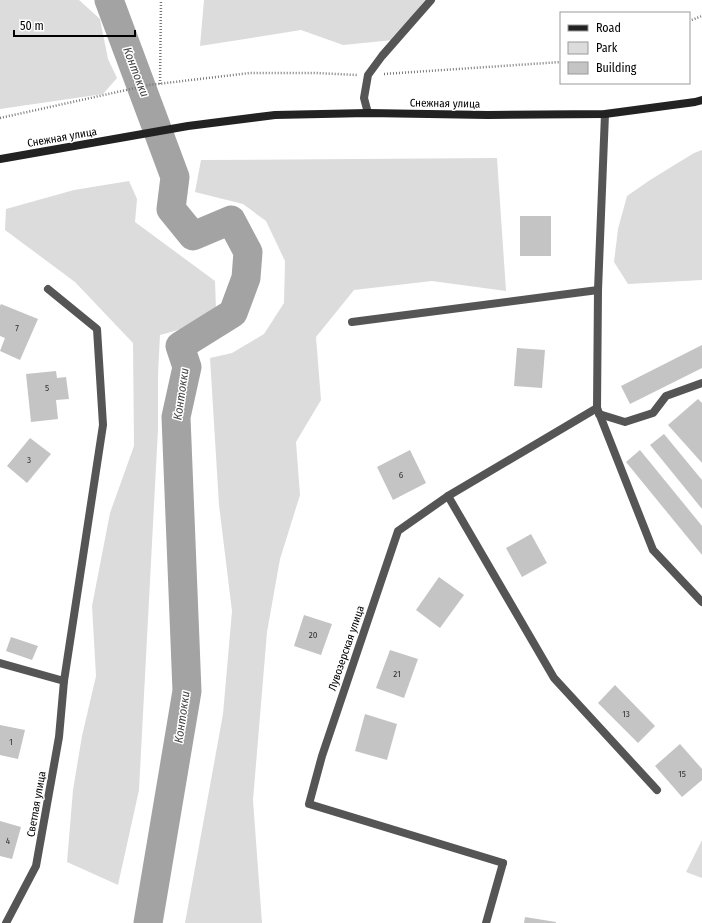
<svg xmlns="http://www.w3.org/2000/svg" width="702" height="923" font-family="'Fira Sans Condensed',sans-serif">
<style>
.green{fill:#dcdcdc}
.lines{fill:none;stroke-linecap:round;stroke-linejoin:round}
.river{stroke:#a3a3a3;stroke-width:29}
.building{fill:#c4c4c4}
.path{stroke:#777;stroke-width:2.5;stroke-dasharray:1 2;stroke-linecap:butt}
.lane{stroke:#555;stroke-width:8}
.street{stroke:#555;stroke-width:8}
.secondary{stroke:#222;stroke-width:8}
.labels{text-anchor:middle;stroke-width:3;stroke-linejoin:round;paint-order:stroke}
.number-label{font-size:9px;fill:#313131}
.street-label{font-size:11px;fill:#000;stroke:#fff}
.water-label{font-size:12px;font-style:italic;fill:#444;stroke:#fff}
</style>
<rect width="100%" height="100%" fill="#fff"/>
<g class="green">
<polygon points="0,0 79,0 100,19 108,59 117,78 103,94 0,109"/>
<polygon points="204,0 425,0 393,40 343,45 301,30 200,46"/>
<polygon points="702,150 702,280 628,284 614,262 618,229 627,196 650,180 694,153"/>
<polygon points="497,158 506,291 432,281 354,290 316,337 321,400 296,442 300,495 280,559 267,632 253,800 262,923 185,923 223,714 232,611 219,505 210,358 232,353 264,334 284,303 285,261 266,221 243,204 195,192 201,160"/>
<polygon points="129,181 137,199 135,222 215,281 216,309 189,327 160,335 158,374 158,429 139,790 118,885 67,862 73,790 82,736 96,676 92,606 110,513 134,446 133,343 75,282 5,230 6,209 74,190"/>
<polygon points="702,840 702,878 686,872"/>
</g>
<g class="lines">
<polyline class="river" points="109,0 175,177 171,209 193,236 231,220 248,252 246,278 233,313 180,346 187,367 176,417 187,691 148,923"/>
</g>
<g class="building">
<rect x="520" y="216" width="31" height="40"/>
<polygon points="1,304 38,319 20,360 0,351 5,338 0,336 0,306"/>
<polygon points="702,345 702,368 630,404 621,386"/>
<polygon points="517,348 545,350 542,388 514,386"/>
<polygon points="56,371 57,378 66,377 69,399 56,400 58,419 31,422 26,374"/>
<polygon points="698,399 702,403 702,463 668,425"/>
<polygon points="664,434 702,480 702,509 650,445"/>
<polygon points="30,438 51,454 27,483 7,466"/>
<polygon points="410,450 426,483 393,500 377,467"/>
<polygon points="640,450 702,526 702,555 626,462"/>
<polygon points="531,534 547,563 522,577 506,548"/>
<polygon points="439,577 464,595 440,628 416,610"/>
<polygon points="304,615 332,624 321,655 294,646"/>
<polygon points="11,637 38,646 32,660 6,651"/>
<polygon points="390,650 418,659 404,698 376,688"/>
<polygon points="615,685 655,726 638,743 598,703"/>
<polygon points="365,714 397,724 387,760 355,751"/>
<polygon points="0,725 25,730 18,759 0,755"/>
<polygon points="680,744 702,769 702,780 682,797 655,766"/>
<polygon points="0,821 21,827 12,859 0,856"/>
<polygon points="525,917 556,922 556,923 524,923"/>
</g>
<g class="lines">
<g class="path">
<polyline points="689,21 702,16"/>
<polyline points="384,74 561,62"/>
<polyline points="160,84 161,0"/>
<polyline points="0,118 149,85 250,73 316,73 357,75"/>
</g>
<g class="lane">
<polyline points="368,113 364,98 368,75 382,56 431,0"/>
<polyline points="48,289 97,329 103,425 64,681"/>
<polyline points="352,322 598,290"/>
<polyline points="599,414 625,422 653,413 666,396 702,383"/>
<polyline points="448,496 554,678 657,790"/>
<polyline points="486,923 503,863"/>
</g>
<g class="street">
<polyline points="605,114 598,290 597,408 653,550 702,602"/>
<polyline points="0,663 64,681 59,737 36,866 6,923"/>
<polyline points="503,863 309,804 322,756 398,531 448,496 597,408"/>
</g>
<polyline class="secondary" points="0,159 188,126 275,115 368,113 488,115 605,114 695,102 702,100"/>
</g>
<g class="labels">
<g class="number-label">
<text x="17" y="331">7</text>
<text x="47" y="391">5</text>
<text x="29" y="463">3</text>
<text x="401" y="478">6</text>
<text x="313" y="638">20</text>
<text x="397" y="677">21</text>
<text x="626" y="717">13</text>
<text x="11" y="745">1</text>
<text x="682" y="777">15</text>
<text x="8" y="844">4</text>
</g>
<g class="street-label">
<text transform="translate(445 103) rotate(1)" y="4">Снежная улица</text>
<text transform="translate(62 137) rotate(-10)" y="4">Снежная улица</text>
<text transform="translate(346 648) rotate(-71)" y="4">Лувозерская улица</text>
<text transform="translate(36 804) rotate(-80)" y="4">Светлая улица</text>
</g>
<g class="water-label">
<text transform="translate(136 72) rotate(69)" y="4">Контокки</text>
<text transform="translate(181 394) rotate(-82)" y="4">Контокки</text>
<text transform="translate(182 717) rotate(-82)" y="4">Контокки</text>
</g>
</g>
<rect x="560" y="12" width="130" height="72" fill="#ffffff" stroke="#999999"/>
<rect x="568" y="25" width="20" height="6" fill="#222222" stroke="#999999"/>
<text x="596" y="32" font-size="12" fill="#000000">Road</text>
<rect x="568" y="42" width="20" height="12" fill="#dcdcdc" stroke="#999999"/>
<text x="596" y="52" font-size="12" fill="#000000">Park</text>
<rect x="568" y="62" width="20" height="12" fill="#c4c4c4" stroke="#999999"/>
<text x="596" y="72" font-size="12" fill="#000000">Building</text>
<path d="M14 30v6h121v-6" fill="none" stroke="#000000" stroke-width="2"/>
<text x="20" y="30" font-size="12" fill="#000000" stroke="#ffffff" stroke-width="3" paint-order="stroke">50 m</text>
</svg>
